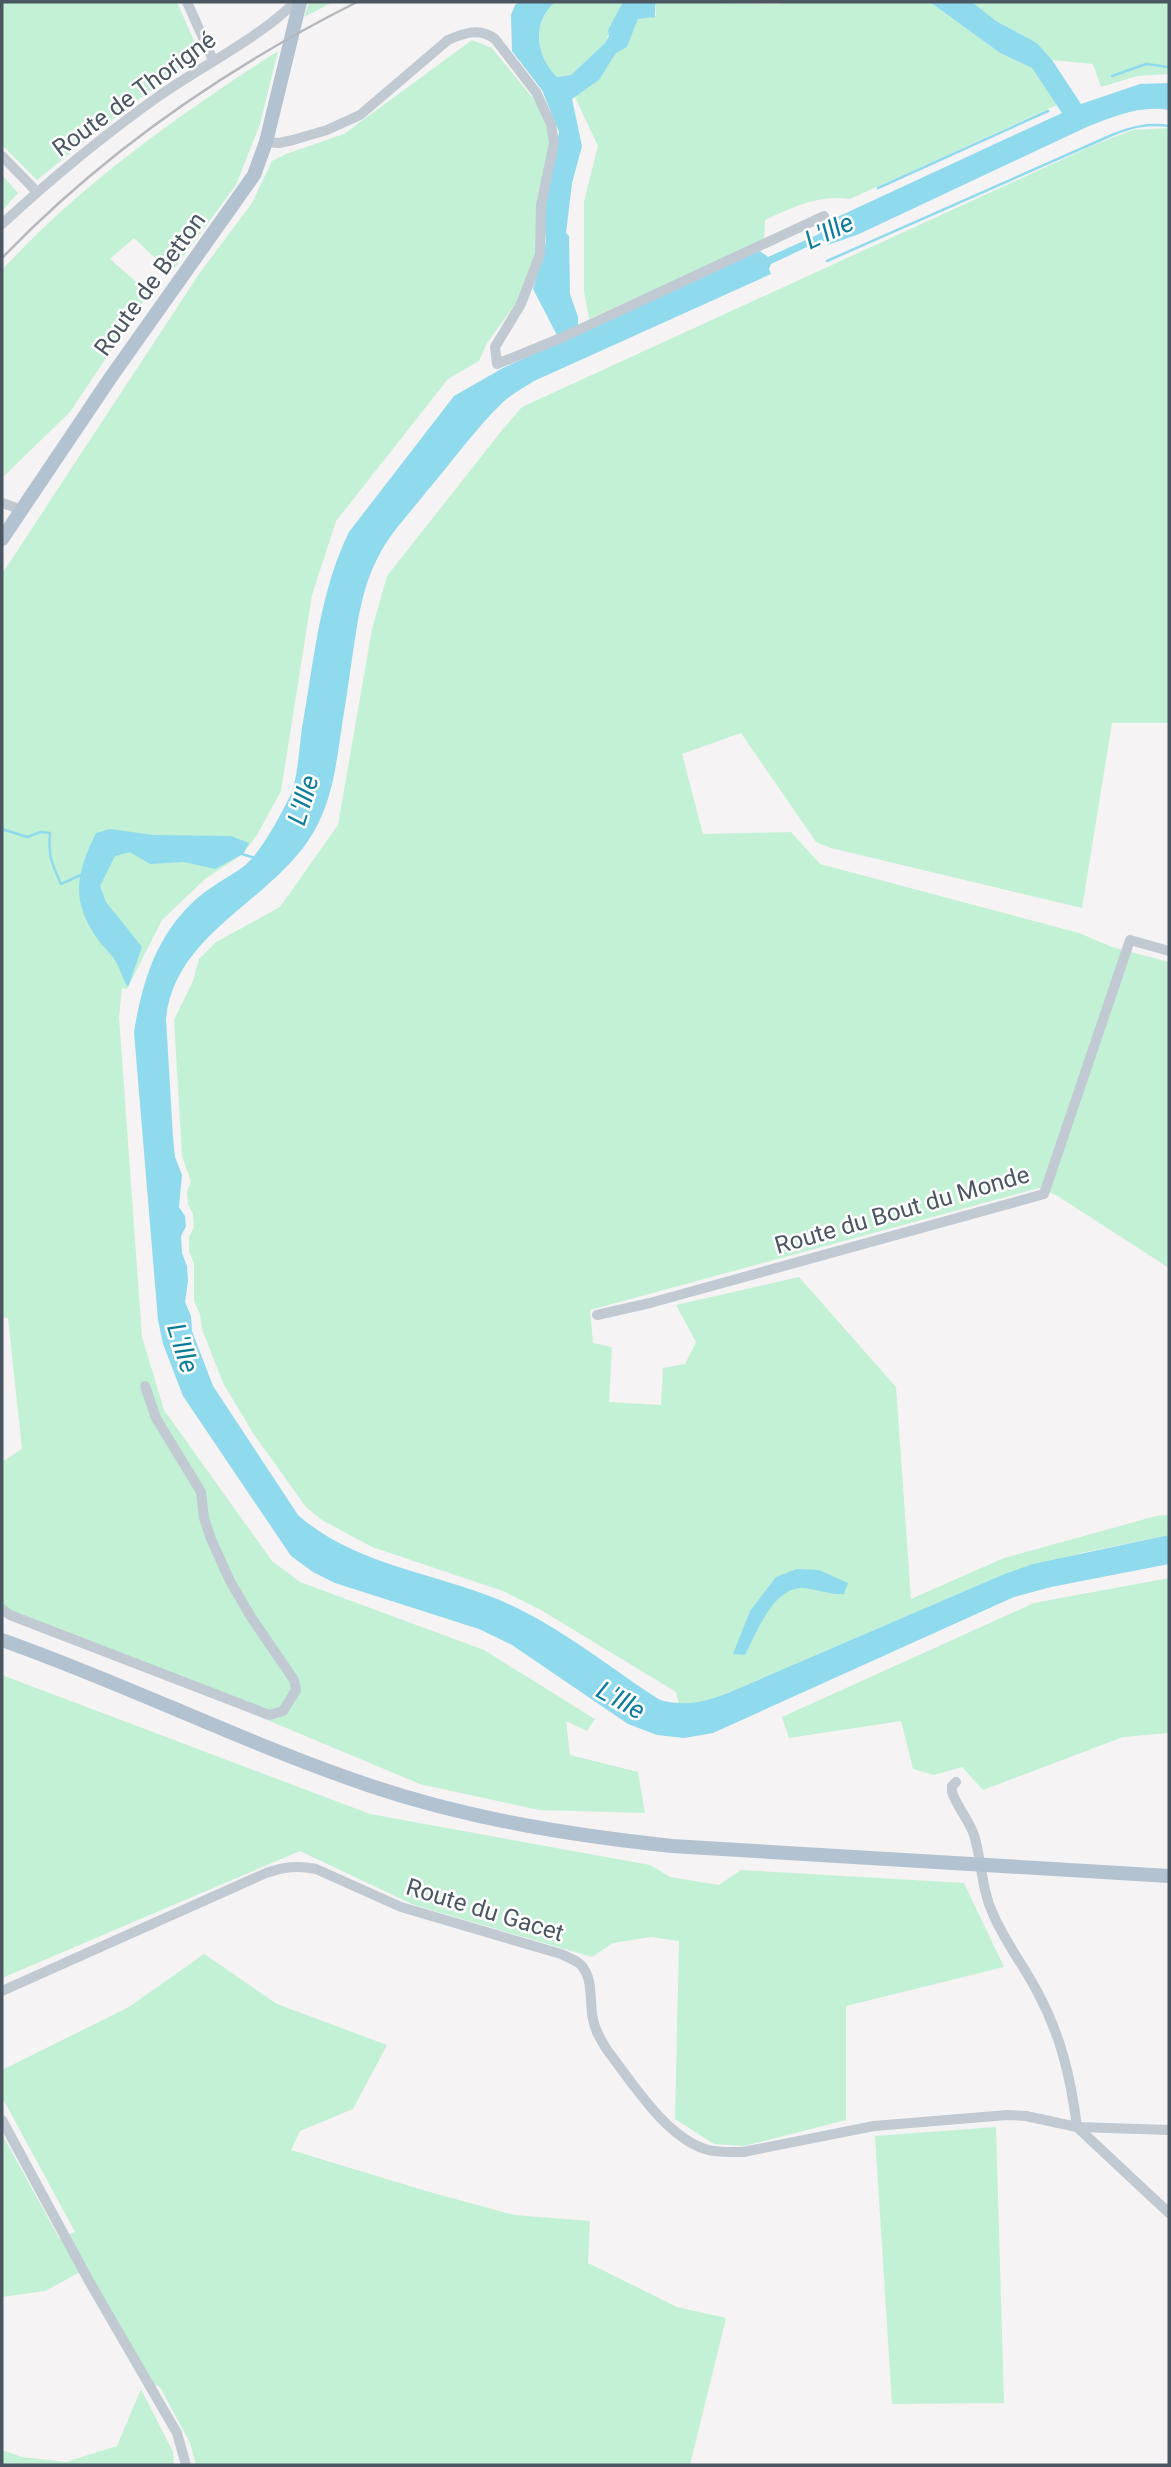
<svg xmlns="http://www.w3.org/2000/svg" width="1171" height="2467" font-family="Roboto,sans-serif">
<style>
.green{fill:#c3f1d5}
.water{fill:#90daee}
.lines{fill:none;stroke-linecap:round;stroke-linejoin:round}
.stream{stroke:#90daee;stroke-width:2.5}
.minor{stroke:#c1cad2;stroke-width:10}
.major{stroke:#b3c2d1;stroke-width:14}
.rail{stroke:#b5b8bd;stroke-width:2.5}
.labels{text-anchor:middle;stroke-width:5;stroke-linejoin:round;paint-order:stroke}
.street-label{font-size:24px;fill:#4a5661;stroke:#fff}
.water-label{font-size:26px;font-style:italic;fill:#0c7c9b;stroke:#fff}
</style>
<rect width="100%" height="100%" fill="#f5f3f3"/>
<g class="green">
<path d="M2,2H177L201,57C143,92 90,138 37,180L2,145Z"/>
<polygon points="309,2 333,2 304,17"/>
<path d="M555,2H623L605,43L571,75L557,77C536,56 531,23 555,2Z"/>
<path d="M658,2L779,4L782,2H930L1000,53L1032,68L1057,105L850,199C820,194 792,207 765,220L764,240L589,319L584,291V202L598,146L575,97L599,80L616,53L627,47L638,19L656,16L655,5Z"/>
<polygon points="972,2 1169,2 1169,74 1137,76 1101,87 1093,64 1052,60 1037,43 996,21"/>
<polygon points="472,40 492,48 544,112 552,147 538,193 538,251 524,292 487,343 479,361 448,379 336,521 312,595 281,791 257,835 243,854 205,879 162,920 127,989 122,988 119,1017 142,1337 164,1410 272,1561 300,1582 484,1650 595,1719 587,1731 566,1721 570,1755 638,1772 645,1813 539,1810 420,1784 2,1609 2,1462 22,1449 8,1318 2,1317 2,574 199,274 252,203 272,161 286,154 344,134"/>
<path d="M278,51L260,124L236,185L171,273L134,238L110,259L149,293L70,412L2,478V270C82,183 179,115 278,51Z"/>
<polygon points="1169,128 1169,723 1112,723 1082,908 831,848 816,842 741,733 682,754 703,834 791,832 820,864 1079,933 1112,947 1169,962 1169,1268 1056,1195 1039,1188 590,1310 593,1343 612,1347 609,1402 661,1405 663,1368 685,1364 696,1342 676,1305 799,1277 896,1387 911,1599 1004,1558 1156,1516 1169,1515 1169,1535 1081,1553 1002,1575 728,1693 698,1703 679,1705 676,1692 541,1610 503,1591 372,1547 322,1520 306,1507 253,1433 223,1383 202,1329 200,1314 194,1301 194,1264 189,1251 189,1237 194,1227 193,1214 188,1204 187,1191 191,1182 182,1156 174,1020 193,981 199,959 216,942 280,907 338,825 372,629 387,576 503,429 522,407 1096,144 1133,130"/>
<polygon points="2,175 18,193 2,211"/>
<polygon points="1169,1578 1169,1733 1123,1737 983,1790 962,1767 934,1775 913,1769 901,1721 789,1738 782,1717 1034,1603"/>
<polygon points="2,1675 370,1814 650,1865 670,1877 719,1885 741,1870 964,1883 1004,1967 846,2006 846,2120 744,2146 714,2144 675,2119 679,1941 651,1937 613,1943 592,1957 414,1905 300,1851 2,1978"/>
<polygon points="204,1954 277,2004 387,2045 353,2109 300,2131 291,2150 426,2191 514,2215 590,2221 588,2263 677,2307 726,2318 690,2465 196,2465 190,2443 160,2387 149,2381 86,2269 45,2291 2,2297 2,2134 59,2238 75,2232 2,2097 2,2070 129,2007"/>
<polygon points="996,2127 1004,2403 892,2404 875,2136"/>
<polygon points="141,2389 173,2452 174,2465 2,2465 2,2450 22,2457 66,2462 117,2446"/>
</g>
<g class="water">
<path d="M520,2H555C531,23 536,56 557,77L571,75L605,43L609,36L608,30L623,2H658L655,5V17L638,19L627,47L616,53L599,80L572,99L582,146L572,183L566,233L569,236L570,294L578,317V327L760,251L768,257L819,234L821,230L820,225L1062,113L1032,68L1000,53L930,2H972L996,21L1037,43L1052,60L1081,104L1140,84L1169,83V110C1141,105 1115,116 1089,126L859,234L828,245L822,240L771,264L769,269L771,274L534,381C523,388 512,394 503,402C475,429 452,462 427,491C410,513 389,534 377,559C367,579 362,599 358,620C352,655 348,690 342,725C336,766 332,806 308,841C265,904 174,936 166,1019L173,1137L175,1157L182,1175L179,1207L185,1216L186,1226L181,1236L182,1253L187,1266L188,1281L185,1302L191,1316L192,1331L213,1386L298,1515C353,1564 431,1572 497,1599C556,1623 607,1666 660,1700C688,1707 702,1702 728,1693L1002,1575L1033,1564L1169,1535V1564L1051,1587L1014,1597L713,1733L684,1738L657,1735L628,1724L512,1645L479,1629L335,1583L313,1572L291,1556L183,1396L163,1344L158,1320L134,1032C142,984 155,939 191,904C207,888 226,879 243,867C261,853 280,816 290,796C298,779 299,748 302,728C314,662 319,593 349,532L454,396L503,368L564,340L558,337L533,289L546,242L543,215L559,132L542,90L512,51L511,15L515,5Z"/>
<path d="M110,829L154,835L231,836L249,843L243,854L215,869L184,862L150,864L130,852L115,856L100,886L106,902L142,947L128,987C122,979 121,970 116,962C112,954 104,948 99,941C70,901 76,874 96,833Z"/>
<path d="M797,1569L819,1570L848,1583L844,1594C828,1595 812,1587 800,1588C771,1591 757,1633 745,1655L733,1654L750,1611L776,1577Z"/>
</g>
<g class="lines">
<g class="stream">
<polyline points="1112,76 1146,64 1169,67"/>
<polyline points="878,188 1048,111"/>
<path d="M827,261L1112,135C1131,127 1148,123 1169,126"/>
<path d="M2,829L27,837L41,832L50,833C48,856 52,864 61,884L81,875"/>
<polyline points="242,854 255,858"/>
</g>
<g class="minor">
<polyline points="187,2 213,60"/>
<path d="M266,142L279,143L293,140L327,130L360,115L448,40C464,33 480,27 495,39L536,92L551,124L554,143L541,205L540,254L521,304L495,347L497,364L561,338L824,216"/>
<polyline points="2,156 37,192"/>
<path d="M2,224C51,179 104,135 159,96C200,67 261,37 295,2"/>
<polyline points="2,503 14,507 19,513"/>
<polyline points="597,1315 650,1303 1044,1194 1130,940 1169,951"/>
<polyline points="2,1609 10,1615 269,1715 283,1711 296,1690 294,1680 251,1617 230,1581 211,1539 204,1518 201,1492 156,1418 145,1386"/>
<path d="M956,1782L952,1786V1792C957,1807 969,1820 974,1835C982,1861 981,1888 993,1914C1005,1942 1024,1966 1038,1993C1061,2036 1071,2079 1077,2127L1169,2213"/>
<path d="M2,1991L266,1873C284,1867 297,1865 316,1869L401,1907L561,1954C567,1957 576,1960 581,1965C594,1979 589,2002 593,2019C595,2031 601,2040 607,2050C632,2082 665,2136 705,2149C717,2153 731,2152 743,2152L874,2126L1007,2115L1026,2116L1077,2127L1169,2130"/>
<polyline points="2,2120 89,2281 177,2433 186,2465"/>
</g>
<g class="major">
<polyline points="2,539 111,377 254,175 266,142 300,2"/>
<path d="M2,1640C127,1684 246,1744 371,1786C469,1819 570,1835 672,1846L1169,1876"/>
</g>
<path class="rail" d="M2,258C104,152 226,68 357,2"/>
</g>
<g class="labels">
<g class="street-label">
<text transform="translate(134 94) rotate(-36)" y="8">Route de Thorigné</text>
<text transform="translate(150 284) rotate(-54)" y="8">Route de Betton</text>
<text transform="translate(902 1210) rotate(-16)" y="8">Route du Bout du Monde</text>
<text transform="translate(485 1910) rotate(17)" y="8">Route du Gacet</text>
</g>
<g class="water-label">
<text transform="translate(829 231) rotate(-25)" y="9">L'Ille</text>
<text transform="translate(303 800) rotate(-73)" y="9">L'Ille</text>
<text transform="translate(183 1348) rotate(72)" y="9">L'Ille</text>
<text transform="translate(621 1700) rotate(29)" y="9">L'Ille</text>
</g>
</g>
<rect width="1171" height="2467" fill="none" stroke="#4a5661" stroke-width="7"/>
</svg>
